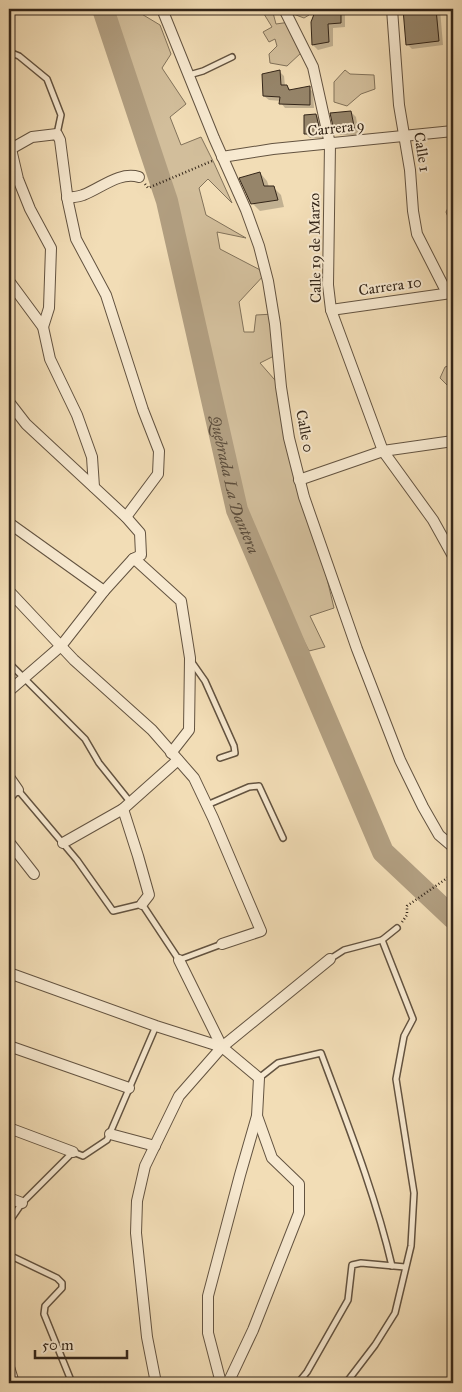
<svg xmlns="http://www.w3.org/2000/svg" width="462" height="1392" font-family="'IM FELL Great Primer',serif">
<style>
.green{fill:#d2be9b;stroke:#82725a}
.shadow{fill:#0003}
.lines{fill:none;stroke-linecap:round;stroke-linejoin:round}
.river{stroke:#b19e80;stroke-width:22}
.building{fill:#96856a;stroke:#332518}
.lane-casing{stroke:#635340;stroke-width:8}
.street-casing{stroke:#635340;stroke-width:12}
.path{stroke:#332518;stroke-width:2.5;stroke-dasharray:1 2.5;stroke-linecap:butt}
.lane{stroke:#f7e9d0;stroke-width:5}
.street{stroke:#f7e9d0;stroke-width:10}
.labels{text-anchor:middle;stroke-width:4;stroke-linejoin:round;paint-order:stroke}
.street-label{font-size:15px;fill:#332518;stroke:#f7e9d0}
.water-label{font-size:16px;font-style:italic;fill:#5f4f3c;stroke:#f7e9d0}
</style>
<rect width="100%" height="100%" fill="#f2ddb6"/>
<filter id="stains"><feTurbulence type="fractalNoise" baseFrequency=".004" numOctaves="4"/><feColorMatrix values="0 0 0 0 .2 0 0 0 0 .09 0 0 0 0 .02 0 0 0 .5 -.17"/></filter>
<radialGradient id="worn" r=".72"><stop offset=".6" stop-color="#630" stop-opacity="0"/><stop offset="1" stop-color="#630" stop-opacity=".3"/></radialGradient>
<g class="green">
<polygon points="97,9 140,9 140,13 160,25 171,54 162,68 186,104 170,117 181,145 201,137 214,163 232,203 208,179 199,188 206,215 246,238 217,232 220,249 266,273 239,302 244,332 254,332 256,315 274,314 278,354 260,363 281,387 334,608 310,616 325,647 309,651 237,510 167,201"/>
<polygon points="267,9 272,9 276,24 290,22 302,52 287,66 270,63 269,54 277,46 275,39 269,42 263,32 272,27 264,14"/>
<polygon points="289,9 309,9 309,15 304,18 296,15 290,14"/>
<polygon points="345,70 350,74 374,75 375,89 361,94 347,106 334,102 334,82"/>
<polygon points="453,203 453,225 450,222 446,212 450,204"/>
<polygon points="453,364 453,387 449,387 440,378 445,367"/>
</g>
<g class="shadow">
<polygon points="318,9 345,9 345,27 333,28 333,46 318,50 313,45 313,22"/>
<polygon points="404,9 440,9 443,45 412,49 407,44"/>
<polygon points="279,71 284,76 285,86 287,86 292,91 309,88 313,92 314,108 285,108 281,103 281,101 269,100 264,96"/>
<polygon points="351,112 356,117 359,135 340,135 335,130"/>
<polygon points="316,115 321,120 324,135 323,135 323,138 310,138 305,133"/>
<polygon points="260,173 267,181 269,187 273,187 281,195 284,207 260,211 252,203"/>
</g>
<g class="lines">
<path class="river" id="s1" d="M103,9L167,201L237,510L383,852L453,918"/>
</g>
<g class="building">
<polygon points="316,9 341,9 341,23 328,24 329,42 312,45 311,22"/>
<polygon points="403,9 436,9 439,41 406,45"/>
<polygon points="280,70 281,85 287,85 289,90 310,86 310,105 279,104 280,97 263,96 262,74"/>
<polygon points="351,111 355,131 334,131 330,113"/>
<polygon points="316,114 320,131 318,131 318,134 304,134 304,115"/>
<polygon points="260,172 264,186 274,186 278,200 251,204 239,178"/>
</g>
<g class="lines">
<defs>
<g id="lane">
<polyline points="9,52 19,56 47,79 61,115 57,134"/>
<polyline points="189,75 203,71 232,57"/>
<polyline points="191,661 205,681 234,746 235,753 220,758"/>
<polyline points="9,663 85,739 99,763 131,803"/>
<polyline points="9,800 18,790 77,860 113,911 142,904 179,960 222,944"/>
<polyline points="207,805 249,787 259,786 283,838"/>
<polyline points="330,959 344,950 382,940"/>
<path d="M259,1078L278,1063L321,1053C347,1123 375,1193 392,1266"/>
<polyline points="9,1222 22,1203 73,1152 83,1156 107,1140 156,1026"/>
<polyline points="9,1255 57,1278 62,1283 62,1288 45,1306 44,1314 72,1383"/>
<polyline points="298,1383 307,1372 348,1300 352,1265 361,1263 405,1267"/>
<polyline points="346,1383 375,1345 395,1313 411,1246 414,1193 396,1079 404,1036 413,1019 382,940 397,928"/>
<polyline points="385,1383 385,1382"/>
</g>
<g id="street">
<polyline points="162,9 214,138 246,210 259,246 268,281 275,324 281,387 289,438 304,497 357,649 400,760 423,807 439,835 453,847"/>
<polyline points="284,9 313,67 330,144 328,285 331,310 383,451 433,520 453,556"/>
<polyline points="392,9 399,105 410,170 413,211 417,234 447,293"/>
<polyline points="11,149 18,179 30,209 51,248 49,308 43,327"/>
<polyline points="9,150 32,137 57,134 60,140 68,202 76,239 106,295 143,410 159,451 158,474 126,517"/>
<polyline points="222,157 273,149 453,131"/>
<path d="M67,198C72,197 78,197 83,195C100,189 119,171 139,177"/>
<polyline points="9,281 43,327 50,359 77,415 92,457 94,487"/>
<polyline points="331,310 451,293"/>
<polyline points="9,402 26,424 126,517 140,533 141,555 133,559"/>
<polyline points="299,480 383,451 453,441"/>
<polyline points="9,523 104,591 133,559 138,562 181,601 190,658 189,730 171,753"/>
<polyline points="9,591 74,660 152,730 194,778 213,818 261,931 222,944"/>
<polyline points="9,691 61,646 104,591"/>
<polyline points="9,777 18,790"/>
<polyline points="123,809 138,856 149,895 142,904"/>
<polyline points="9,842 34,874"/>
<polyline points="63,843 123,809 178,760"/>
<polyline points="179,960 222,1047 259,1078 257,1116 240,1175 208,1296 208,1333 221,1383"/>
<polyline points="9,973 156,1026 222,1047 179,1096 145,1166 137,1201 136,1233 143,1299 147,1337 156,1383"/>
<polyline points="9,1046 129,1088"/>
<polyline points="222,1047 330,959"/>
<polyline points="9,1128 73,1152"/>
<polyline points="110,1134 155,1146"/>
<polyline points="9,1198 22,1203"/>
<polyline points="9,1367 14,1383"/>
<polyline points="228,1383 253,1330 299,1213 299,1184 272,1158 257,1116"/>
</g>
</defs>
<use href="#lane" class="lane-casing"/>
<use href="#street" class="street-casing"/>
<g class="path">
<polyline points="145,184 148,188 212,161"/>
<polyline points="402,922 407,915 407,906 453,874"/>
</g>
<use href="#lane" class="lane"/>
<use href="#street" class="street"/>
</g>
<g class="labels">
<g class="street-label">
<text transform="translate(336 128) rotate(-6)" y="5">Carrera 9</text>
<text transform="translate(422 152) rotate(81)" y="5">Calle 1</text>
<text transform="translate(315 248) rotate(-91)" y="5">Calle 19 de Marzo</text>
<text transform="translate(390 286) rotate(-8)" y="5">Carrera 10</text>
<text transform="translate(305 431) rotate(79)" y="5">Calle 0</text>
</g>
<g class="water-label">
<text dy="6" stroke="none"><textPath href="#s1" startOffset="494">Quebrada La Dantera</textPath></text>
</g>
</g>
<rect width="462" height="1392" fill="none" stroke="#f2ddb6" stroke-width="30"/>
<rect x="10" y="10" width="442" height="1372" fill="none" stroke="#332518" stroke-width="2.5"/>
<rect x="15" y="15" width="432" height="1362" fill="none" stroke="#332518"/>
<path d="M35 1350v8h92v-8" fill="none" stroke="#332518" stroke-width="2.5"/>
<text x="42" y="1350" font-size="15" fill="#332518" stroke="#f7e9d0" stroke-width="4" paint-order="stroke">50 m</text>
<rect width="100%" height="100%" filter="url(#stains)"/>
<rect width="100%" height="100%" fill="url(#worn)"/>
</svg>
